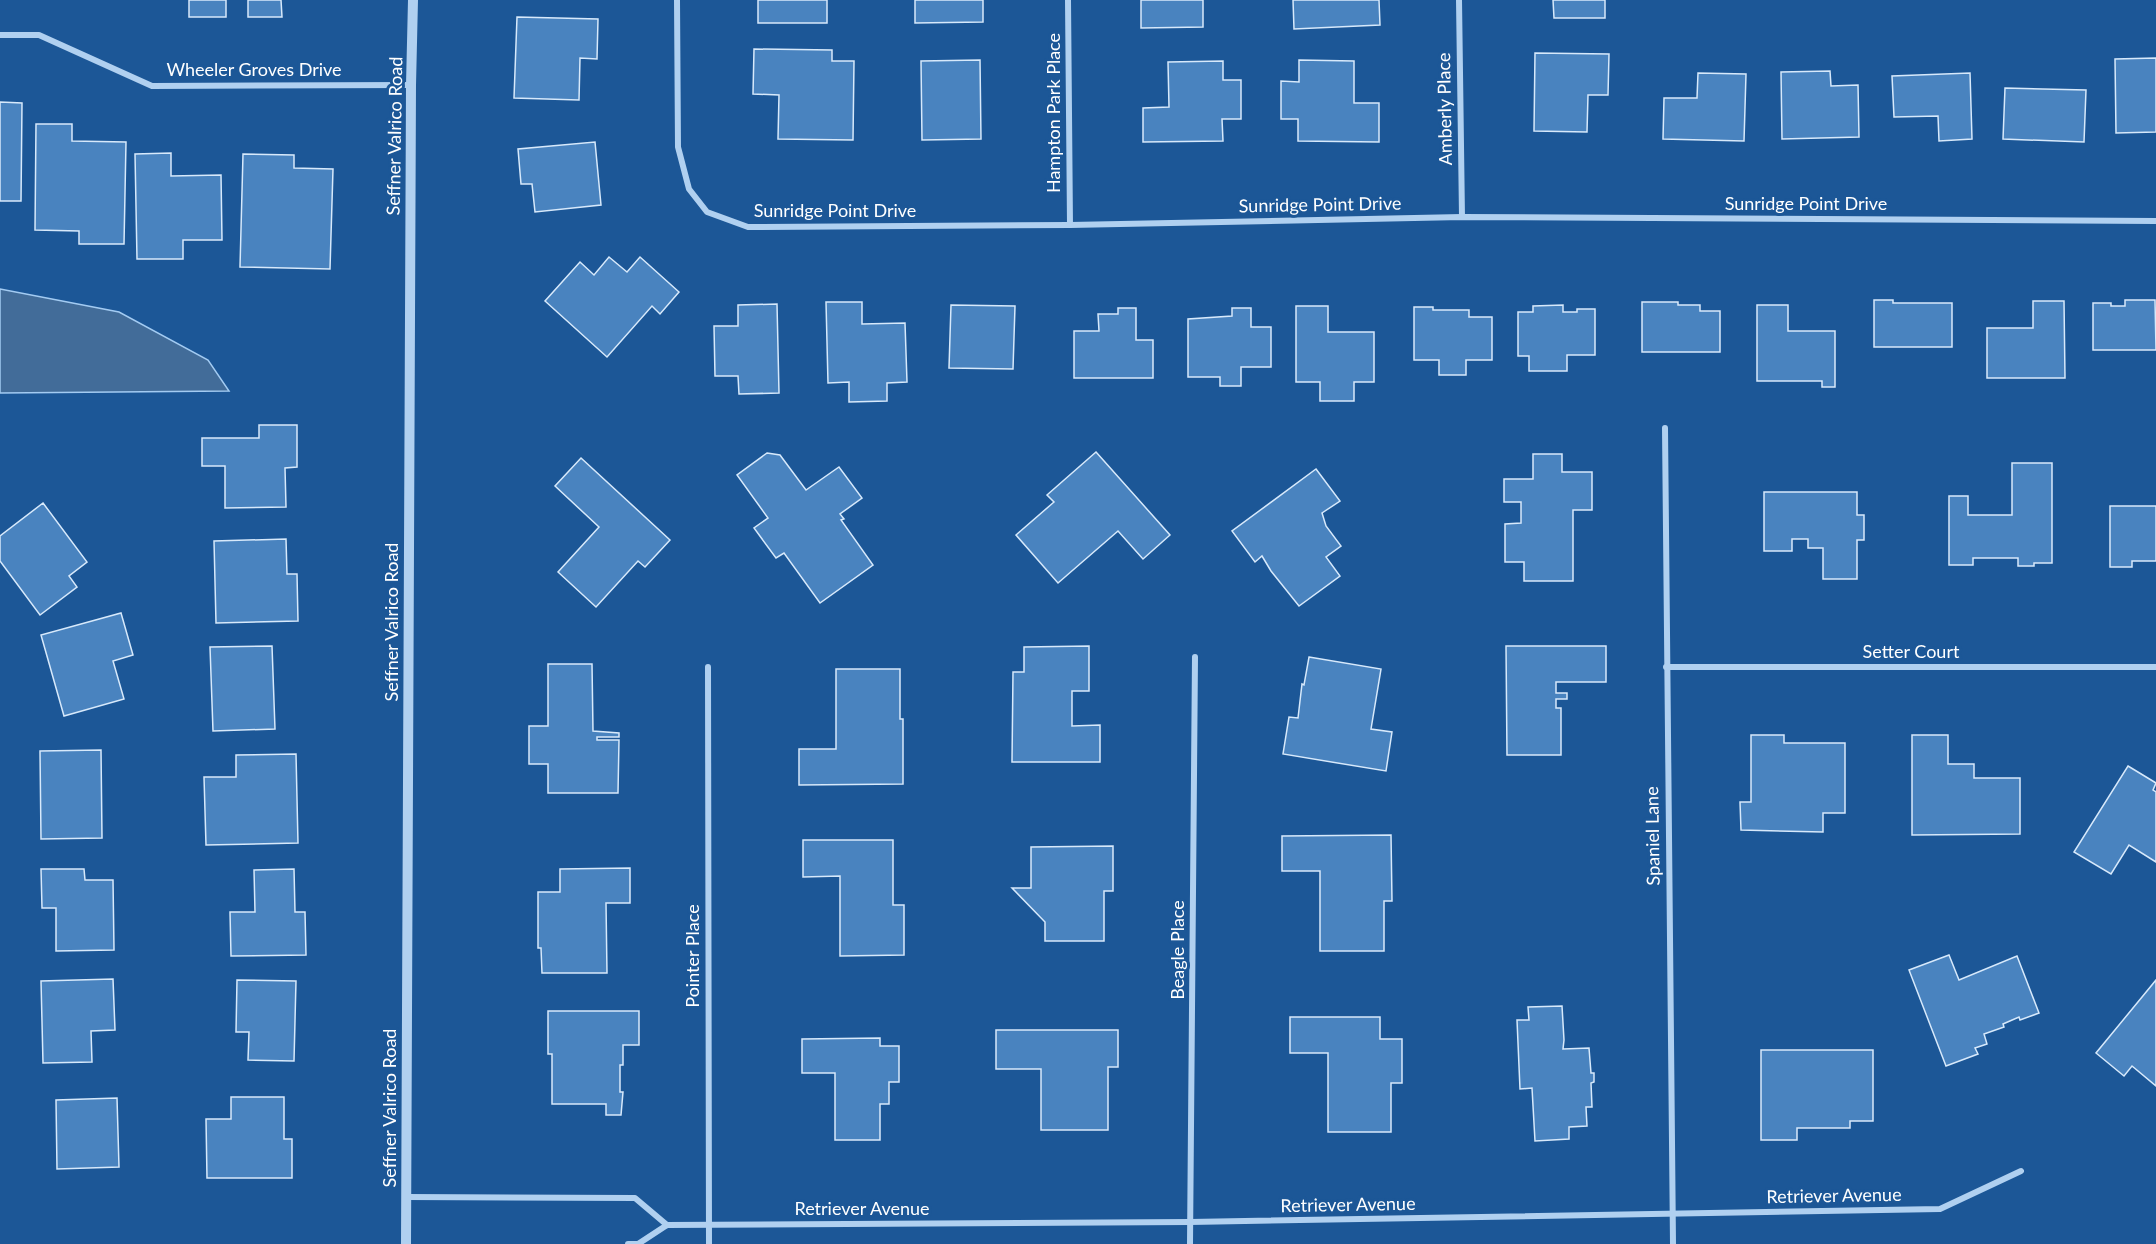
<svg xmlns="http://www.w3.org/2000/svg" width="2156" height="1244" font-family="Lato,sans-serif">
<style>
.water{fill:#426c99;stroke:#a3cbf2;stroke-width:1.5}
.building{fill:#4983bf;stroke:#d7e9fb;stroke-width:1.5}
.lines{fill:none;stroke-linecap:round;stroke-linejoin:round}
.minor{stroke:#b0d0f0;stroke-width:6}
.tertiary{stroke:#b0d0f0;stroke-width:10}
.labels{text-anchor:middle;stroke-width:6;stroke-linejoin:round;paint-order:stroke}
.street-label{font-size:18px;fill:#fff;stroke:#1c5797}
</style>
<rect width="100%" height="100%" fill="#1c5797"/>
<polygon class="water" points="0,289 119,312 208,360 229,391 0,393"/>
<g class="building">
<rect x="189" y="0" width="37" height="17"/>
<polygon points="248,0 281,0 282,17 248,17"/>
<rect x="758" y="0" width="69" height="23"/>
<polygon points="915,0 983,0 983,22 915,23"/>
<polygon points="1141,0 1203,0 1203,27 1141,28"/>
<polygon points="1293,0 1379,0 1380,25 1294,29"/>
<polygon points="1553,0 1605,0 1605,18 1554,18"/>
<polygon points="517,17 598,19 597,59 580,58 579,100 514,98"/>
<polygon points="754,49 832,50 832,61 854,61 853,140 778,139 779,95 753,94"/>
<polygon points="1535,53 1609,54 1608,95 1588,95 1587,132 1534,131"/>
<polygon points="2156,58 2156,132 2116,133 2115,59"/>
<polygon points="980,60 981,139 922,140 921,61"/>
<polygon points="1299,60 1354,61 1354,103 1379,103 1379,142 1298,141 1298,119 1281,119 1281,81 1299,82"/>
<polygon points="1223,61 1223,80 1241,80 1241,119 1222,119 1223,141 1143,142 1143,108 1169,107 1168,62"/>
<polygon points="1830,71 1831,86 1858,85 1859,137 1782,139 1781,72"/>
<polygon points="1698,73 1746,74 1744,141 1663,139 1664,98 1697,98"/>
<polygon points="1970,73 1972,139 1939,141 1938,116 1894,117 1892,76"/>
<polygon points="2005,88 2086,90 2084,142 2003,139"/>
<polygon points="0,102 22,103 21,201 0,201"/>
<polygon points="36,124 72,124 72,141 126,142 124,244 79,244 79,231 35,230"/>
<polygon points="595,142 601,205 535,212 532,184 521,184 518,149"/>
<polygon points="171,153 171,176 221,175 222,240 183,240 183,259 137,259 135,154"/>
<polygon points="243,154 294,155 294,168 333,169 330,269 240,267"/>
<polygon points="609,257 627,272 640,257 679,292 660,314 652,306 607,357 545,301 580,262 594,275"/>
<polygon points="1874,300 1893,300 1893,303 1952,303 1952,347 1874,347"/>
<polygon points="2125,300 2155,300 2156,350 2093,350 2093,303 2111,303 2111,306 2125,306"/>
<polygon points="2033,301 2064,301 2065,378 1987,378 1987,328 2033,328"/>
<polygon points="826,302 862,302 862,324 905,323 907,382 887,383 887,401 849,402 849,382 828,383"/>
<polygon points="1642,302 1678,302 1678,305 1700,305 1700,311 1720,311 1720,352 1642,352"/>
<polygon points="777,304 779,393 739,394 738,376 715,376 714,326 738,326 738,305"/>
<polygon points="951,305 1015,306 1013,369 949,368"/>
<polygon points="1563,305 1563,312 1577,312 1577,309 1595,309 1595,355 1567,355 1567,371 1529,371 1529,356 1518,356 1518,312 1533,312 1533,306"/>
<polygon points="1757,305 1788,305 1788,331 1835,331 1835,387 1822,387 1822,381 1757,381"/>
<polygon points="1296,306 1328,306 1328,332 1374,332 1374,382 1354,382 1354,401 1320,401 1320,382 1296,382"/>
<polygon points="1414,307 1433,307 1433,310 1469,310 1469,317 1492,317 1492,360 1466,360 1466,375 1439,375 1439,360 1414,360"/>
<polygon points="1118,308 1136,308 1136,340 1153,340 1153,378 1074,378 1074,331 1099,331 1098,314 1118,314"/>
<polygon points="1232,308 1251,308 1251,327 1271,327 1271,367 1241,367 1241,386 1220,386 1220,377 1188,377 1188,319 1232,316"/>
<polygon points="259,425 297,425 297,467 285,468 286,507 225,508 225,466 202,466 202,438 259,438"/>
<polygon points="1096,452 1170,535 1143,559 1118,531 1058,583 1016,535 1054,502 1047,495"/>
<polygon points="767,453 780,455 806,490 839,467 862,498 840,514 844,519 841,520 873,565 820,603 784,553 776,558 754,528 768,518 737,475"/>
<polygon points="1533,454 1562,454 1562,472 1592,472 1592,510 1573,510 1573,581 1524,581 1524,562 1505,562 1505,524 1521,523 1521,502 1504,502 1504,479 1533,479"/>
<polygon points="581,458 670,540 645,567 638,561 596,607 558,572 599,527 555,486"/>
<polygon points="2012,463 2052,463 2052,563 2034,563 2034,566 2018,566 2018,558 1973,558 1973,565 1949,565 1949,496 1968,496 1968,515 2012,515"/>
<polygon points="1316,469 1340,501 1322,513 1326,526 1341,546 1326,557 1340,576 1299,606 1271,571 1262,556 1255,562 1232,531"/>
<polygon points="1764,492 1857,492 1857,515 1864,515 1864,540 1857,540 1857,579 1823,579 1823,548 1808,548 1808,539 1792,539 1792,551 1764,551"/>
<polygon points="43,503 87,562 69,576 77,587 40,615 0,561 0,536"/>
<polygon points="2110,506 2156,506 2156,561 2132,561 2132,567 2110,567"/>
<polygon points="286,539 287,574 297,574 298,621 216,623 214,541"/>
<polygon points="121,613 133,655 113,661 124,699 64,716 41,635"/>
<polygon points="272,646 275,729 213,731 210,647"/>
<polygon points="1089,646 1089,691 1072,691 1072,726 1100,725 1100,762 1012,762 1013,672 1024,672 1024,647"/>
<polygon points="1506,646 1606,646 1606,682 1556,682 1556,693 1567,693 1567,699 1556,699 1556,708 1561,708 1561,755 1507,755"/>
<polygon points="1309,657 1381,669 1371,729 1392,732 1386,771 1283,754 1289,717 1298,718 1302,684 1304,685"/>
<polygon points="548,664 592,664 593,731 619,733 619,737 597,737 597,740 619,740 618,793 548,793 548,764 529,764 529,726 548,726"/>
<polygon points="836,669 900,669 900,719 903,719 903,784 799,785 799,749 836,749"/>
<polygon points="1751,735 1784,735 1784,743 1845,743 1845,813 1823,813 1823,832 1741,830 1740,802 1751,802"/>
<polygon points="1912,735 1948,735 1948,764 1974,764 1974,778 2020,778 2020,834 1912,835"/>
<polygon points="101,750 102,838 41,839 40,751"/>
<polygon points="296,754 298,843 206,845 204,777 236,777 236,755"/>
<polygon points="2128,766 2156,783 2153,790 2156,792 2156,862 2129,845 2111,874 2074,852"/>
<polygon points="1391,835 1392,901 1384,901 1384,951 1320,951 1320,871 1282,871 1282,836"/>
<polygon points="803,840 893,840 893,905 904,905 904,955 840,956 840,876 803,877"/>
<polygon points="1113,846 1113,891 1104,891 1104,941 1045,941 1045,922 1012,888 1031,888 1031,847"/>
<polygon points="630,868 630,903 606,903 607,973 542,973 541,948 538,948 538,892 560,892 560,869"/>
<polygon points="41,869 84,869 85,880 113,880 114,950 56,951 56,908 42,908"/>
<polygon points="294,869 295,912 305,912 306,955 231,956 230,912 255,912 254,870"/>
<polygon points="1949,955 1959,980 2017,956 2039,1013 2020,1020 2019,1017 2003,1024 2004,1027 1984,1034 1987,1044 1975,1048 1978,1054 1946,1066 1909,970"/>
<polygon points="113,979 115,1030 91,1031 92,1062 43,1063 41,981"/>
<polygon points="237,980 296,981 294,1061 248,1060 249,1032 236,1032"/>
<polygon points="2156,980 2156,1086 2132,1066 2124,1076 2096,1053"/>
<polygon points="1562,1006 1564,1040 1563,1049 1589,1048 1591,1073 1594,1073 1594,1082 1591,1083 1592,1107 1586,1107 1587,1126 1569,1127 1569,1139 1535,1141 1532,1088 1520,1089 1517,1020 1529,1020 1528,1007"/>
<polygon points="548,1011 639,1011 639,1045 623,1045 623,1065 620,1065 620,1092 623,1092 621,1115 606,1115 606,1104 552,1104 552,1054 548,1054"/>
<polygon points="1290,1017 1380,1017 1380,1039 1402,1039 1402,1083 1391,1083 1391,1132 1328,1132 1328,1053 1290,1053"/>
<polygon points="996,1030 1118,1030 1118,1067 1108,1067 1108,1130 1041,1130 1041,1069 996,1069"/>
<polygon points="880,1038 880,1046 899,1046 899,1082 889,1082 889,1104 880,1104 880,1140 835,1140 835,1073 802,1073 802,1039"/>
<polygon points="1761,1050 1873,1050 1873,1121 1850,1121 1850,1128 1797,1128 1797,1140 1761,1140"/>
<polygon points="231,1097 284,1097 284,1139 292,1139 292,1178 207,1178 206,1119 231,1119"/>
<polygon points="117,1098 119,1167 57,1169 56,1100"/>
</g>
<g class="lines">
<g class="minor">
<polyline points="677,0 678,147 689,189 707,212 748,227 1070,225 1462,217 2156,221"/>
<polyline points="1068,0 1070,225"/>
<polyline points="1459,0 1462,217"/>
<polyline points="0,35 39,35 152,86 411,85"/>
<polyline points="1665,428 1673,1244"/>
<polyline points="708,667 709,1244"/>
<polyline points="1666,667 2156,667"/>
<polyline points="406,1197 635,1198 667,1225"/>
<polyline points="628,1244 638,1244 667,1225 1190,1222 1940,1209 2021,1171"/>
<polyline points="1190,1244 1195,657"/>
</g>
<polyline class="tertiary" points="406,1244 411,85 413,0"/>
</g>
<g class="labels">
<g class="street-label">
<text x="254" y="76">Wheeler Groves Drive</text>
<text transform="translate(1445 109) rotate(-91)" y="6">Amberly Place</text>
<text transform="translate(1054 113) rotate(-90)" y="6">Hampton Park Place</text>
<text transform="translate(395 136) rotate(-89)" y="6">Seffner Valrico Road</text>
<text x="1806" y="210">Sunridge Point Drive</text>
<text transform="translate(1320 205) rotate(-1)" y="6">Sunridge Point Drive</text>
<text x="835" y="217">Sunridge Point Drive</text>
<text transform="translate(392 622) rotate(-90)" y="6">Seffner Valrico Road</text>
<text x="1911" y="658">Setter Court</text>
<text transform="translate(1653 836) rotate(-91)" y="6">Spaniel Lane</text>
<text transform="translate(1178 950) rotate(-90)" y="6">Beagle Place</text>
<text transform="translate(693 956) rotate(-90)" y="6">Pointer Place</text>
<text transform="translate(390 1108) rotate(-90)" y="6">Seffner Valrico Road</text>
<text transform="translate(1834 1196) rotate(-1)" y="6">Retriever Avenue</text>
<text transform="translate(1348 1205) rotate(-1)" y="6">Retriever Avenue</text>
<text x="862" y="1215">Retriever Avenue</text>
</g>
</g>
</svg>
